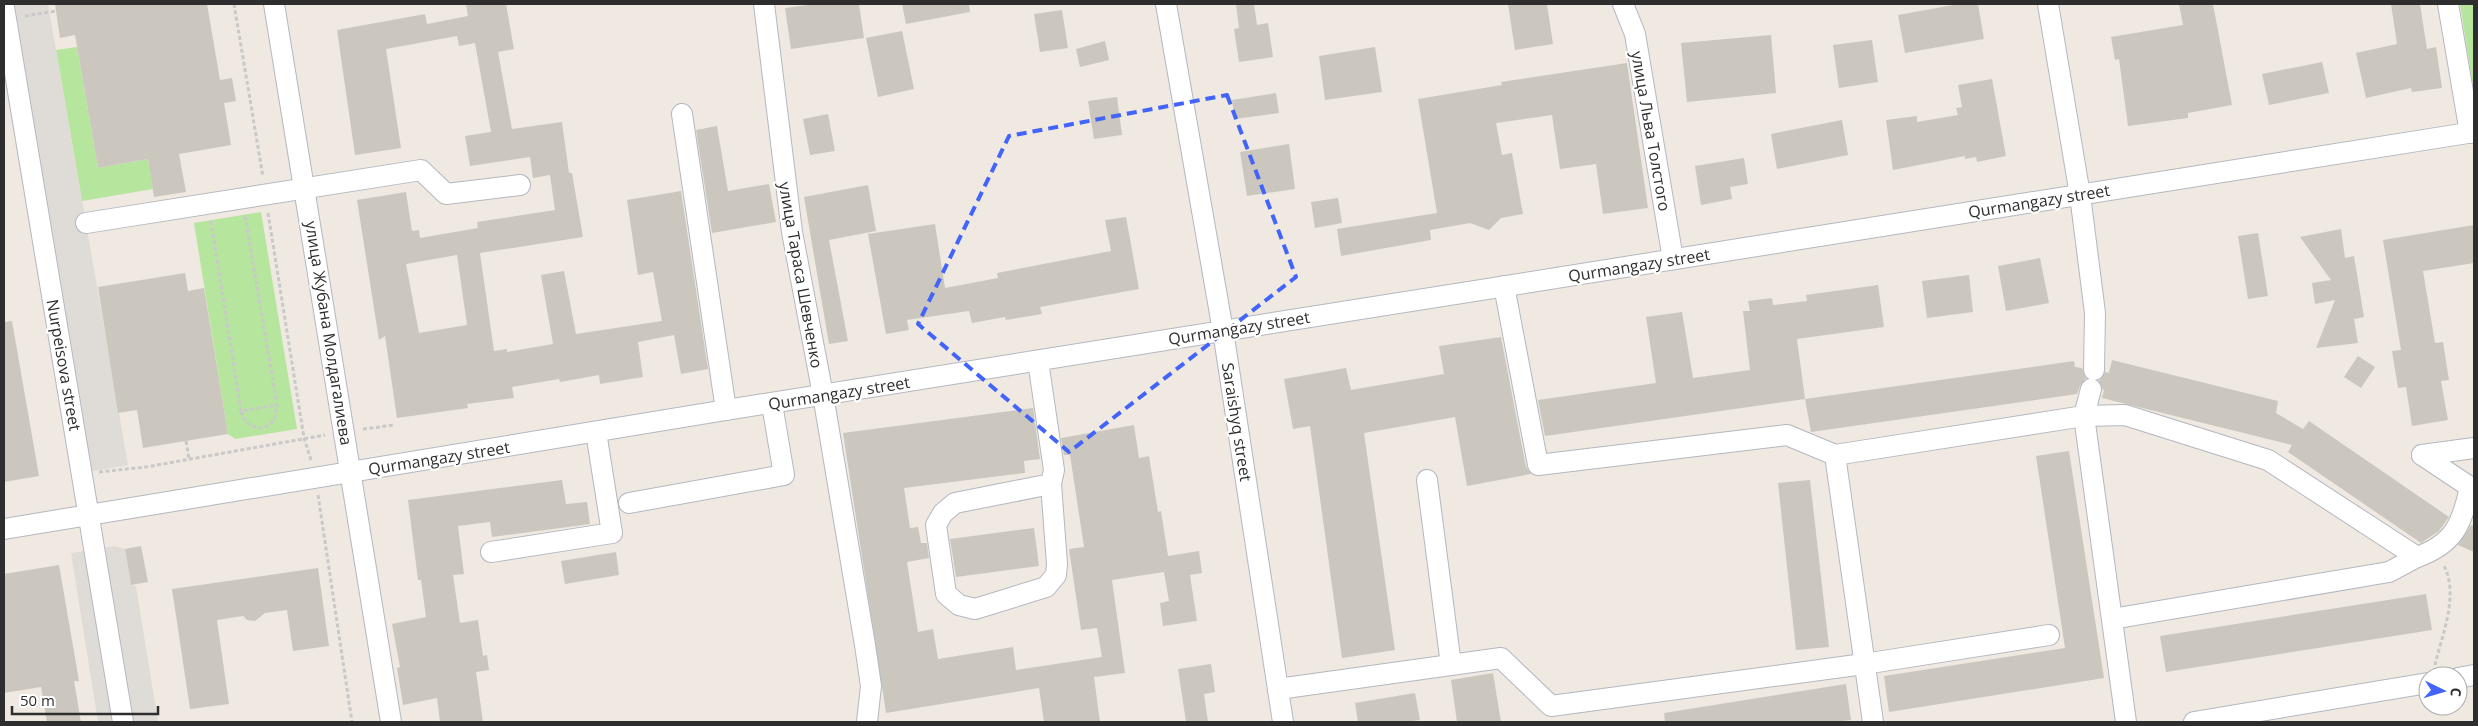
<svg xmlns="http://www.w3.org/2000/svg" width="2478" height="726" font-family="'Open Sans',sans-serif">
<style>
.green{fill:#b6e59e}
.plaza{fill:#dfdcd8}
.building{fill:#cbc7bf;fill-rule:evenodd}
.lines{fill:none;stroke-linecap:round;stroke-linejoin:round}
.minor-casing{stroke:#b4b7c1;stroke-width:22}
.path{stroke:#c9c9c9;stroke-width:3;stroke-dasharray:4 2.5;stroke-linecap:butt}
.minor{stroke:#fff;stroke-width:20}
.marked{fill:none;stroke:#4264fb;stroke-width:4;stroke-dasharray:10 6;stroke-linejoin:round}
.labels{text-anchor:middle;stroke-width:4.5;stroke-linejoin:round;paint-order:stroke}
.street-label{font-size:16px;fill:#2e2e2e;stroke:#fff}
</style>
<rect width="100%" height="100%" fill="#efe9e1"/>
<g class="green">
<polygon points="2460,4 2474,4 2474,92"/>
<polygon points="77,47 98,168 148,159 153,189 82,201 56,50"/>
<polygon points="261,212 297,429 235,439 228,434 194,223"/>
</g>
<g class="plaza">
<polygon points="4,4 48,4 128,465 72,475 4,75"/>
<polygon points="115,546 125,549 131,585 136,586 158,722 98,722 71,553"/>
</g>
<g class="building">
<polygon points="55,4 207,4 220,80 232,78 236,101 224,103 231,145 179,154 186,192 154,197 148,159 98,168 75,35 60,38"/>
<path d="M466,4H506L514,49L498,52L512,129L562,122L569,173H572L583,237L480,253L494,351L507,349V352L553,344L541,275L564,271L576,334L662,321L653,272L638,275L627,200L681,191L708,369L681,374L674,335L638,342L643,377L600,384L599,375L560,382L559,379L512,387L514,398L467,404L468,408L397,418L385,336L379,340L357,200L406,192L412,231L419,230L420,238L478,228L477,222L555,210L550,175L533,178L530,157L470,166L465,136L491,132L475,43L459,46L457,36L386,49L401,148L355,155L337,30L425,14L427,24L468,16ZM457,255L467,325L419,333L406,264Z"/>
<polygon points="816,4 859,4 864,38 791,49 785,8"/>
<polygon points="902,4 969,4 970,12 906,24"/>
<polygon points="1236,4 1254,4 1257,25 1268,23 1273,57 1239,62 1234,29 1239,28"/>
<polygon points="1508,4 1547,4 1553,44 1515,50"/>
<polygon points="1959,4 1978,4 1984,39 1905,53 1898,15"/>
<polygon points="2179,4 2213,4 2232,105 2188,113 2188,118 2128,126 2119,59 2115,60 2111,37 2183,25"/>
<polygon points="2391,4 2420,4 2427,49 2436,47 2442,88 2412,92 2411,88 2366,98 2356,53 2397,44"/>
<polygon points="1062,10 1068,48 1040,52 1034,14"/>
<polygon points="902,31 914,89 878,97 866,38"/>
<polygon points="1771,35 1776,93 1687,102 1681,43"/>
<polygon points="1872,40 1878,82 1839,88 1833,45"/>
<polygon points="1105,41 1109,60 1080,67 1076,49"/>
<polygon points="1375,47 1382,92 1325,100 1319,56"/>
<polygon points="2322,62 2329,93 2269,105 2262,74"/>
<polygon points="1627,63 1648,208 1603,214 1596,164 1560,169 1552,115 1496,123 1502,155 1512,153 1523,214 1501,218 1489,230 1470,223 1430,230 1431,240 1341,256 1337,229 1437,213 1418,99 1502,85 1501,82"/>
<polygon points="1992,79 2006,156 1977,162 1976,157 1965,159 1965,156 1893,170 1886,120 1917,116 1917,122 1958,115 1956,108 1962,107 1958,85"/>
<polygon points="1276,93 1279,113 1235,119 1232,100"/>
<polygon points="1117,97 1122,135 1094,139 1088,101"/>
<polygon points="828,114 835,151 810,155 803,119"/>
<polygon points="1842,120 1848,155 1777,169 1771,134"/>
<polygon points="717,126 728,191 769,184 776,222 712,233 696,130"/>
<polygon points="1289,144 1295,189 1247,196 1240,152"/>
<polygon points="1744,158 1748,184 1730,187 1732,199 1701,205 1695,166"/>
<polygon points="868,185 876,231 829,240 848,341 829,344 804,197"/>
<polygon points="1338,198 1342,223 1315,228 1311,202"/>
<polygon points="1126,217 1139,289 1040,307 1042,314 1006,320 1005,317 972,323 969,311 907,320 909,330 886,334 868,234 935,224 945,288 998,278 997,273 1111,251 1105,220"/>
<polygon points="2474,225 2474,263 2423,271 2435,343 2443,342 2449,380 2441,381 2448,420 2412,426 2406,387 2398,388 2392,351 2401,350 2383,240"/>
<polygon points="2341,229 2345,258 2354,256 2364,317 2354,319 2358,343 2316,348 2335,300 2315,304 2312,283 2331,280 2300,237"/>
<polygon points="2258,233 2268,296 2248,299 2238,236"/>
<polygon points="2040,258 2049,303 2006,311 1998,266"/>
<polygon points="185,273 188,291 204,288 228,434 143,448 137,410 118,413 98,287"/>
<polygon points="1969,275 1973,312 1927,318 1922,281"/>
<polygon points="1878,285 1884,327 1797,339 1805,399 1545,436 1538,400 1656,383 1646,317 1682,312 1693,378 1750,370 1743,311 1750,311 1748,301 1772,298 1773,305 1807,301 1806,295"/>
<polygon points="12,321 39,476 4,482 4,322"/>
<polygon points="1501,337 1526,467 1531,474 1467,486 1455,417 1364,433 1395,650 1342,658 1310,426 1293,429 1284,379 1346,368 1351,390 1444,374 1439,346"/>
<polygon points="2358,356 2375,367 2361,388 2344,377"/>
<polygon points="2112,360 2278,401 2276,413 2303,429 2309,421 2449,517 2439,531 2421,543 2288,452 2292,445 2102,398 2104,390 2103,390 2099,381 2105,372 2109,373"/>
<polygon points="2074,361 2075,367 2082,368 2086,378 2080,386 2077,394 1811,432 1805,399"/>
<polygon points="1033,408 1040,459 1024,461 1025,473 904,488 910,528 918,527 921,543 927,543 929,558 907,562 918,632 933,629 938,659 1013,647 1016,670 1102,657 1097,628 1081,630 1069,549 1084,547 1070,455 1064,455 1061,438 1134,425 1139,458 1149,456 1158,512 1161,511 1168,556 1199,551 1202,573 1190,575 1197,621 1163,626 1160,603 1169,601 1164,572 1112,580 1125,673 1094,677 1100,722 1044,722 1039,688 886,713 843,433"/>
<polygon points="2069,451 2104,678 1889,712 1884,676 2065,648 2036,456"/>
<polygon points="562,480 566,504 587,502 590,524 492,537 490,522 458,526 464,574 453,575 460,623 478,620 483,656 487,655 489,670 476,672 483,722 440,722 437,698 403,705 397,668 400,667 392,624 426,617 421,580 418,580 408,500"/>
<polygon points="1810,480 1829,647 1796,650 1778,483"/>
<polygon points="2471,525 2474,526 2474,552 2458,545"/>
<polygon points="1034,528 1039,566 956,577 950,539"/>
<polygon points="141,546 148,582 131,585 125,549"/>
<polygon points="616,552 619,575 565,584 561,561"/>
<polygon points="59,565 79,681 74,681 81,722 47,722 41,687 4,693 4,574"/>
<polygon points="318,568 329,646 293,651 287,610 265,613 255,621 247,620 243,616 217,620 229,704 190,709 172,589"/>
<polygon points="2426,594 2432,630 2166,672 2160,636"/>
<polygon points="1211,664 1215,692 1204,694 1208,722 1186,722 1178,669"/>
<polygon points="1493,673 1501,722 1457,722 1451,680"/>
<polygon points="1846,684 1851,720 1835,722 1665,722 1664,713"/>
<polygon points="1415,693 1420,720 1404,722 1358,722 1355,703"/>
</g>
<g class="lines">
<defs>
<g id="minor">
<polyline points="274,4 391,722"/>
<polyline points="764,4 792,232 823,395 865,645 871,686 867,722"/>
<polyline points="1166,4 1223,331 1283,722"/>
<polyline points="1623,4 1635,34 1673,259"/>
<polyline points="2048,4 2080,195 2095,313 2094,370"/>
<polyline points="2448,4 2470,133"/>
<polyline points="4,7 123,722"/>
<polyline points="682,114 726,410"/>
<polyline points="86,223 421,170 446,194 520,185"/>
<path d="M1504,286L1538,465L1787,435L1835,455L2084,416L2125,415L2268,460L2417,557C2454,544 2462,524 2470,487L2422,455"/>
<polyline points="1038,361 1054,470 1051,484 1057,564 1056,575 1046,587 975,609 959,605 946,594 936,525 943,513 955,503 1051,484"/>
<polyline points="2091,389 2084,416 2126,722"/>
<polyline points="1835,455 1873,722"/>
<polyline points="2422,455 2474,448"/>
<polyline points="1427,480 1451,665"/>
<polyline points="629,503 784,475 772,404"/>
<polyline points="4,529 726,410 2474,132"/>
<polyline points="491,552 612,533 596,432"/>
<polyline points="2112,619 2389,572 2417,557"/>
<polyline points="2458,678 2474,675"/>
<polyline points="1278,689 1501,658 1551,706 1864,664 2049,635"/>
<polyline points="2194,722 2428,683"/>
</g>
</defs>
<use href="#minor" class="minor-casing"/>
<g class="path">
<polyline points="234,4 263,177"/>
<polyline points="25,16 56,11"/>
<polyline points="268,213 304,438 311,460"/>
<polyline points="211,221 241,411 277,405 245,216"/>
<path d="M241,411C245,424 251,428 264,428L274,421L277,405"/>
<polyline points="363,429 395,425"/>
<polyline points="186,441 189,459"/>
<polyline points="99,472 146,467 325,435"/>
<polyline points="318,495 352,722"/>
<path d="M2435,665C2442,634 2460,594 2443,564"/>
</g>
<use href="#minor" class="minor"/>
</g>
<path class="marked" d="M1227,95L1296,277L1069,452L918,324L1009,136Z"/>
<g class="labels">
<g class="street-label">
<text transform="translate(1651 131) rotate(80)" y="6">улица Льва Толстого</text>
<text transform="translate(2039 201) rotate(-9)" y="6">Qurmangazy street</text>
<text transform="translate(1639 265) rotate(-9)" y="6">Qurmangazy street</text>
<text transform="translate(801 275) rotate(80)" y="6">улица Тараса Шевченко</text>
<text transform="translate(1239 328) rotate(-9)" y="6">Qurmangazy street</text>
<text transform="translate(329 333) rotate(81)" y="6">улица Жубана Молдагалиева</text>
<text transform="translate(64 365) rotate(80)" y="6">Nurpeisova street</text>
<text transform="translate(839 393) rotate(-9)" y="6">Qurmangazy street</text>
<text transform="translate(1237 422) rotate(81)" y="6">Saraishyq street</text>
<text transform="translate(439 458) rotate(-9)" y="6">Qurmangazy street</text>
</g>
</g>
<rect width="2478" height="726" fill="none" stroke="#2e2e2e" stroke-width="10"/>
<g transform="translate(2443 691) rotate(95)"><circle r="24" fill="#ffffff" stroke="#ababab"/>
<path d="M0-4L9 19L0 12L-9 19Z" fill="#4264fb"/>
<text y="-8" font-size="14" font-weight="bold" text-anchor="middle" fill="#2e2e2e">С</text>
</g>
<path d="M12 706v8h146v-8" fill="none" stroke="#2e2e2e" stroke-width="2.5"/>
<text x="20" y="706" font-size="15" fill="#2e2e2e" stroke="#ffffff" stroke-width="4" paint-order="stroke">50 m</text>
</svg>
